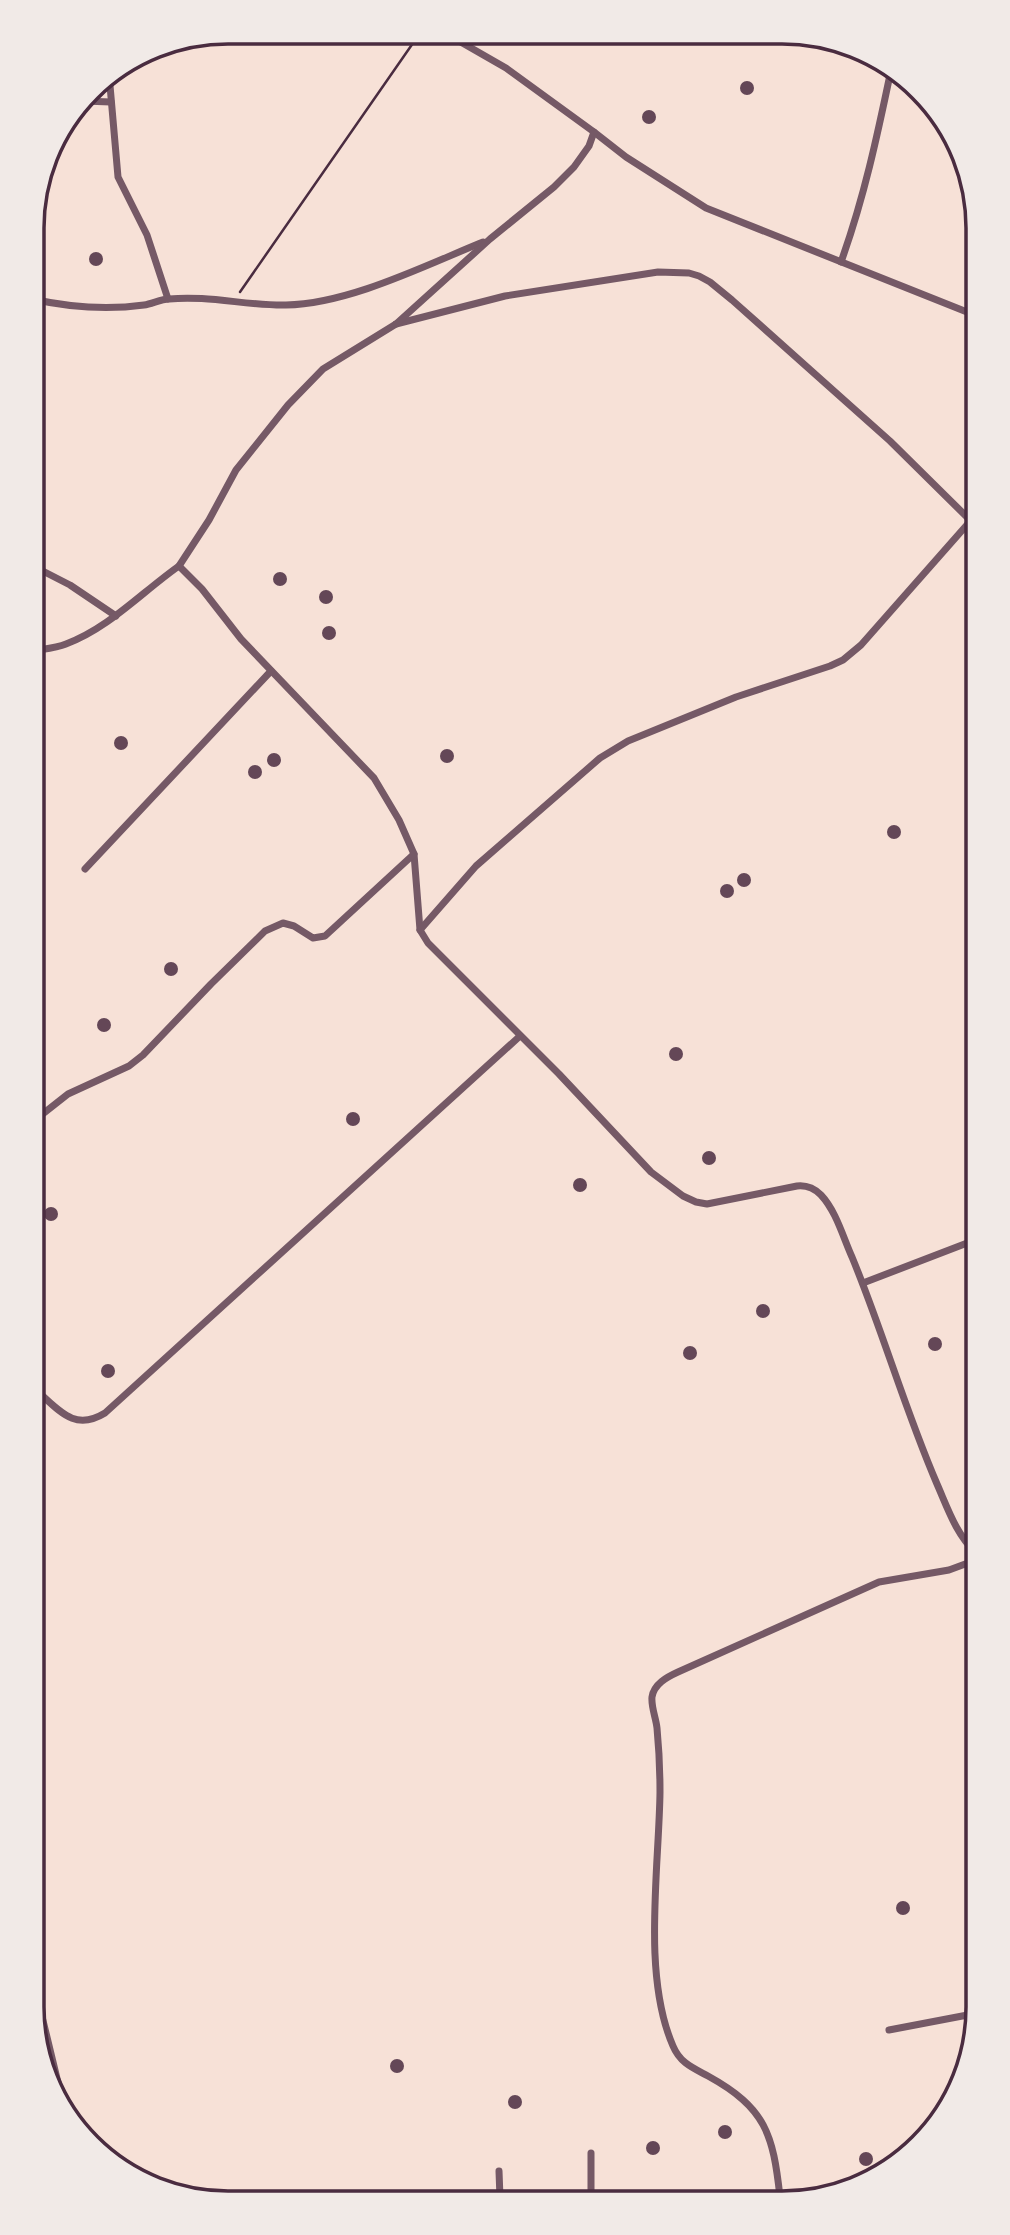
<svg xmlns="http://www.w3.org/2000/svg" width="1010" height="2235" font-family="Bitter,serif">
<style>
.building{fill:#644757}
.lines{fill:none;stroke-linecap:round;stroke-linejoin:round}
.path{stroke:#4a2c40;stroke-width:2.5}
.minor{stroke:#755966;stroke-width:7}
.rim{fill:none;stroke:#4a2c40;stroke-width:3.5}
</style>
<rect width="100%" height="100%" fill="#f7e1d7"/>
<g class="building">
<circle cx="747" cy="88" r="7"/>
<circle cx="649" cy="117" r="7"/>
<circle cx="96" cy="259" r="7"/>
<circle cx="280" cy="579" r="7"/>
<circle cx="326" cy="597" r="7"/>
<circle cx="329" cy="633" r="7"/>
<circle cx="121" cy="743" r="7"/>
<circle cx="447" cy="756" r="7"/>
<circle cx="274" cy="760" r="7"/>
<circle cx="255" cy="772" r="7"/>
<circle cx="894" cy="832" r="7"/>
<circle cx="744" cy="880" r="7"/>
<circle cx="727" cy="891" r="7"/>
<circle cx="171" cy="969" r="7"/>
<circle cx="104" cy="1025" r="7"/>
<circle cx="676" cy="1054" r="7"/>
<circle cx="353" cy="1119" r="7"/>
<circle cx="709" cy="1158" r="7"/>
<circle cx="580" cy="1185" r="7"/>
<circle cx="51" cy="1214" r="7"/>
<circle cx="763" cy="1311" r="7"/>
<circle cx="935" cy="1344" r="7"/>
<circle cx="690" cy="1353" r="7"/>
<circle cx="108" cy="1371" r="7"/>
<circle cx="903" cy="1908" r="7"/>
<circle cx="972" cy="1922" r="7"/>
<circle cx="397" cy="2066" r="7"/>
<circle cx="515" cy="2102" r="7"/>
<circle cx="725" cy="2132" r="7"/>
<circle cx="653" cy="2148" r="7"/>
<circle cx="866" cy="2159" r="7"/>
</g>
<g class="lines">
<polyline class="path" points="240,292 420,33"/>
<g class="minor">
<polyline points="445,33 506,68 594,132 626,157 706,208 972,314"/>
<polyline points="109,74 118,177 147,235 168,299"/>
<polyline points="83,101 111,102"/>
<path d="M841,262C864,198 877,137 891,70"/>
<path d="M32,299C68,307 108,310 144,305C152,304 161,299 169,299C208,295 248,306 286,305C349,304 426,265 483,242"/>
<polyline points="396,324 505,296 658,272 689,273 699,276 710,282 732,300 890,441 972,522"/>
<polyline points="33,566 70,585 116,616"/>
<polyline points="179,566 209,520 236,470 288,405 323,369 396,324 490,239 554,187 574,167 589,146 594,132"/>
<path d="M33,651C44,649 56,648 66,644C109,628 142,592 179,566L202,589L241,639L374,778L399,820L414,854L420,930L428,943L559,1074L651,1172L683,1196L696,1202L707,1204L797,1186C806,1185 814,1188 821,1195C836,1211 843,1237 852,1257C883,1332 905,1410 937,1484C948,1509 956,1534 976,1553"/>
<polyline points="85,869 271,671"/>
<polyline points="420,930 476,866 600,758 628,741 736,697 830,666 843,660 861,645 973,518"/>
<polyline points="35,1120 68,1094 129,1066 143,1055 211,984 265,931 283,923 294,926 313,938 325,936 414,854"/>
<polyline points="863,1283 975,1240"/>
<path d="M36,1390C59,1410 74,1432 105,1413L520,1036"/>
<polyline points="38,2000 61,2095"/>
<polyline points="889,2030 978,2013"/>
<polyline points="591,2153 591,2198"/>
<polyline points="499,2171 500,2198"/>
<path d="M780,2197C773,2134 766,2108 708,2076C693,2068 680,2063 673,2046C642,1975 659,1869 660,1792C660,1771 659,1749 657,1728C656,1718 651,1707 652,1697C654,1684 667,1677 678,1672L879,1582L949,1570L976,1560"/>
</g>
</g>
<path d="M0 0H1010V2235H0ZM228 44H782A184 184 0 0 1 966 228V2007A184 184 0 0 1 782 2191H228A184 184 0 0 1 44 2007V228A184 184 0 0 1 228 44Z" fill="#f1eae7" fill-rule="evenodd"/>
<path class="rim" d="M228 44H782A184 184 0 0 1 966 228V2007A184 184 0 0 1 782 2191H228A184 184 0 0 1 44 2007V228A184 184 0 0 1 228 44Z"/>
</svg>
